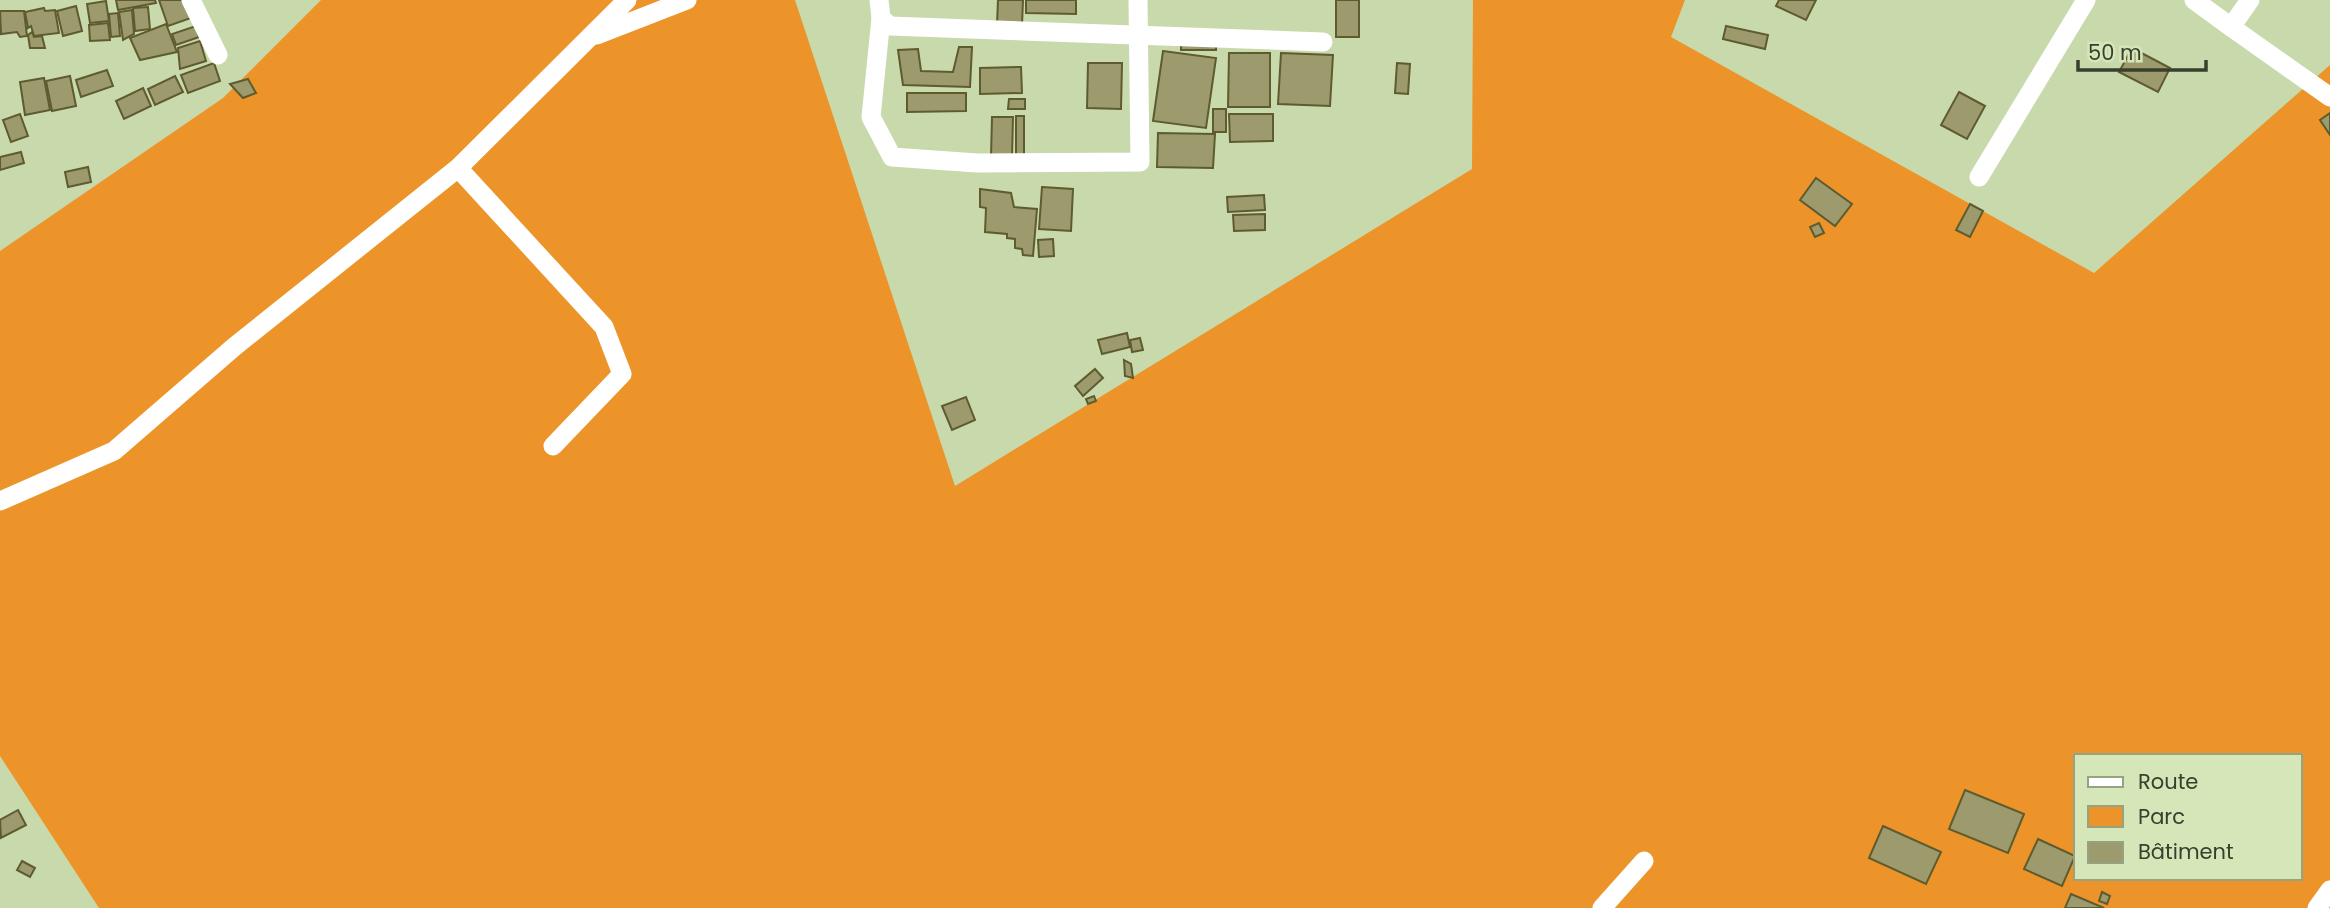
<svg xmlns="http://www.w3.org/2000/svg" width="2330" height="908" font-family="Poppins,sans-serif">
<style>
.green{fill:#ec9429;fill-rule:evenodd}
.building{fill:#9d9a6d;stroke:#5e5b2f;stroke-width:2}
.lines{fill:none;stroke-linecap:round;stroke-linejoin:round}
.minor{stroke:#fff;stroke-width:19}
</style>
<rect width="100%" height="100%" fill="#c8d9ac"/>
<path class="green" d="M321,0H795L955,486L1472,169L1473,0H1685L1671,37L2094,273L2330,65V908H99L0,756V251L223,98ZM2076,756H2300V878H2076Z"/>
<g class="building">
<polygon points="116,0 155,0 156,3 118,10"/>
<polygon points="159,0 185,0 191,18 168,26"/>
<polygon points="998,0 1023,0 1022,25 997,24"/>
<polygon points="1026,0 1076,0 1076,14 1026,13"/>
<rect x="1336" y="0" width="23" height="37"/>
<polygon points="1779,0 1816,0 1806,20 1776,6"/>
<polygon points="106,1 109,21 90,23 87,4"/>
<polygon points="76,6 82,31 63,36 57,11"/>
<polygon points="148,7 150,29 135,31 133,8"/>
<polygon points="44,8 45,11 55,10 59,33 34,36 31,26 28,28 25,12"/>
<polygon points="132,10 134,34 123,40 119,12"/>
<polygon points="0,11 24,11 27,36 20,37 17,32 1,34"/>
<polygon points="118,13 120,36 111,37 109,14"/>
<polygon points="108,23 110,40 90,41 89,25"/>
<polygon points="166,24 177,52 140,60 130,38"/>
<polygon points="196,26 199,37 176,45 172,34"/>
<polygon points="1726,26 1768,35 1765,49 1723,39"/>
<polygon points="32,32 34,37 42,36 45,48 30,48 28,35"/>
<polygon points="200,41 206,61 180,69 178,48"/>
<rect x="1181" y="41" width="35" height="9"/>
<polygon points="959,47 972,47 970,87 903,85 898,50 918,49 921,71 953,72"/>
<polygon points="2132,48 2170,68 2158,92 2119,72"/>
<polygon points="1163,51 1216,58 1206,128 1153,121"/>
<polygon points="1229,53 1270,53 1270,107 1228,107"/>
<polygon points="1281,53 1333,55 1330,106 1278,104"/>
<polygon points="214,63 220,81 188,93 181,75"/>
<polygon points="1088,63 1122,63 1121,109 1087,108"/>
<polygon points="1397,63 1410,64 1408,94 1395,93"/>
<polygon points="1021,67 1022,93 980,94 980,68"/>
<polygon points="107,70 113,86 81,97 76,80"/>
<polygon points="70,76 76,106 52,111 46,81"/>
<polygon points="175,76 183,92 155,105 148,89"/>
<polygon points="44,78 50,110 25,115 20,82"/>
<polygon points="248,79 256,93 243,98 230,84"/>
<polygon points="143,88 151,106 124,119 116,101"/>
<polygon points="1959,92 1985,106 1967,139 1941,125"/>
<polygon points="907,93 966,93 966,111 907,112"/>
<polygon points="1009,99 1025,99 1025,109 1008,109"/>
<rect x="1213" y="109" width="13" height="23"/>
<polygon points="2330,113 2330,135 2320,120"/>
<polygon points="20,114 28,136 11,142 3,120"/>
<polygon points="1229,114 1273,114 1273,141 1230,142"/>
<rect x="1016" y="116" width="8" height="41"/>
<polygon points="992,117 1013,117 1012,158 991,157"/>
<polygon points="1158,133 1215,134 1213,168 1157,167"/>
<polygon points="21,152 24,163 0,170 0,157"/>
<polygon points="88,167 91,182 68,187 65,172"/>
<polygon points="1816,178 1852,204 1835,226 1800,200"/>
<polygon points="1042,187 1073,189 1071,231 1039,229"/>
<polygon points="980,189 1011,193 1014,207 1037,209 1033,256 1023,255 1022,249 1015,248 1015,239 1007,238 1007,234 985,232 986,208 980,207"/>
<polygon points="1264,195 1265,210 1228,212 1227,197"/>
<polygon points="1970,204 1983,211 1970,237 1956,230"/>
<polygon points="1265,214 1265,230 1234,231 1233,215"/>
<polygon points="1819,223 1824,233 1815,237 1810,227"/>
<polygon points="1053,239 1054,256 1039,257 1038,240"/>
<polygon points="1127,333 1130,347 1102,354 1098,340"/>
<polygon points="1140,338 1143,350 1132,352 1130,340"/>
<polygon points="1124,360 1131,364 1133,378 1125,376"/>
<polygon points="1095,369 1103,378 1083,396 1075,386"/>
<polygon points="1094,396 1096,401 1088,404 1086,399"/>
<polygon points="966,397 975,420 952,430 942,406"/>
<polygon points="1965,790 2024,814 2008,853 1949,829"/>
<polygon points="18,810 26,825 1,838 0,820"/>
<polygon points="1883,826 1941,852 1926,884 1869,858"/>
<polygon points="2038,839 2075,856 2062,886 2024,869"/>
<polygon points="22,861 35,868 30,877 17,870"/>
<polygon points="2102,892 2110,896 2107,904 2099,901"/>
<polygon points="2071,894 2104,908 2065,908"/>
</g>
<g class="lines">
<g class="minor">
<polyline points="191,0 218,55"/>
<polyline points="879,0 881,18 890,26 1323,42"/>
<polyline points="2194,0 2231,27 2250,0"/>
<polyline points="881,18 871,117 892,157 977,163 1140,162 1138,0"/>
<polyline points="2231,27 2330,97"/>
<polyline points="597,35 687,0"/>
<polyline points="458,168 604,327 622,374 553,446"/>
<polyline points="1979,177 2086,0"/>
<polyline points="0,501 114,451 234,347 458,168 627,0"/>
<polyline points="1602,908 1644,861"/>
<polyline points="2317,908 2330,890"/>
</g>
</g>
<rect x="2074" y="754" width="228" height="126" fill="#d5e6b9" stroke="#96a381" stroke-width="2"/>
<rect x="2088" y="777" width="35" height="10" fill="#ffffff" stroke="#96a381" stroke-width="2"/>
<text x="2138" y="789" font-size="21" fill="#383f2d">Route</text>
<rect x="2088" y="806" width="35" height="21" fill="#ec9429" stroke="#96a381" stroke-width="2"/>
<text x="2138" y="824" font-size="21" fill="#383f2d">Parc</text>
<rect x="2088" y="842" width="35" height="21" fill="#9d9a6d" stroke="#96a381" stroke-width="2"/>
<text x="2138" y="859" font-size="21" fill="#383f2d">Bâtiment</text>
<path d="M2078 60v10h128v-10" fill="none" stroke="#383f2d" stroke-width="3.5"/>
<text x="2088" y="60" font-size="21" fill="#383f2d" stroke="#d5e6b9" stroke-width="5" paint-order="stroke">50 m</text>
</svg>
